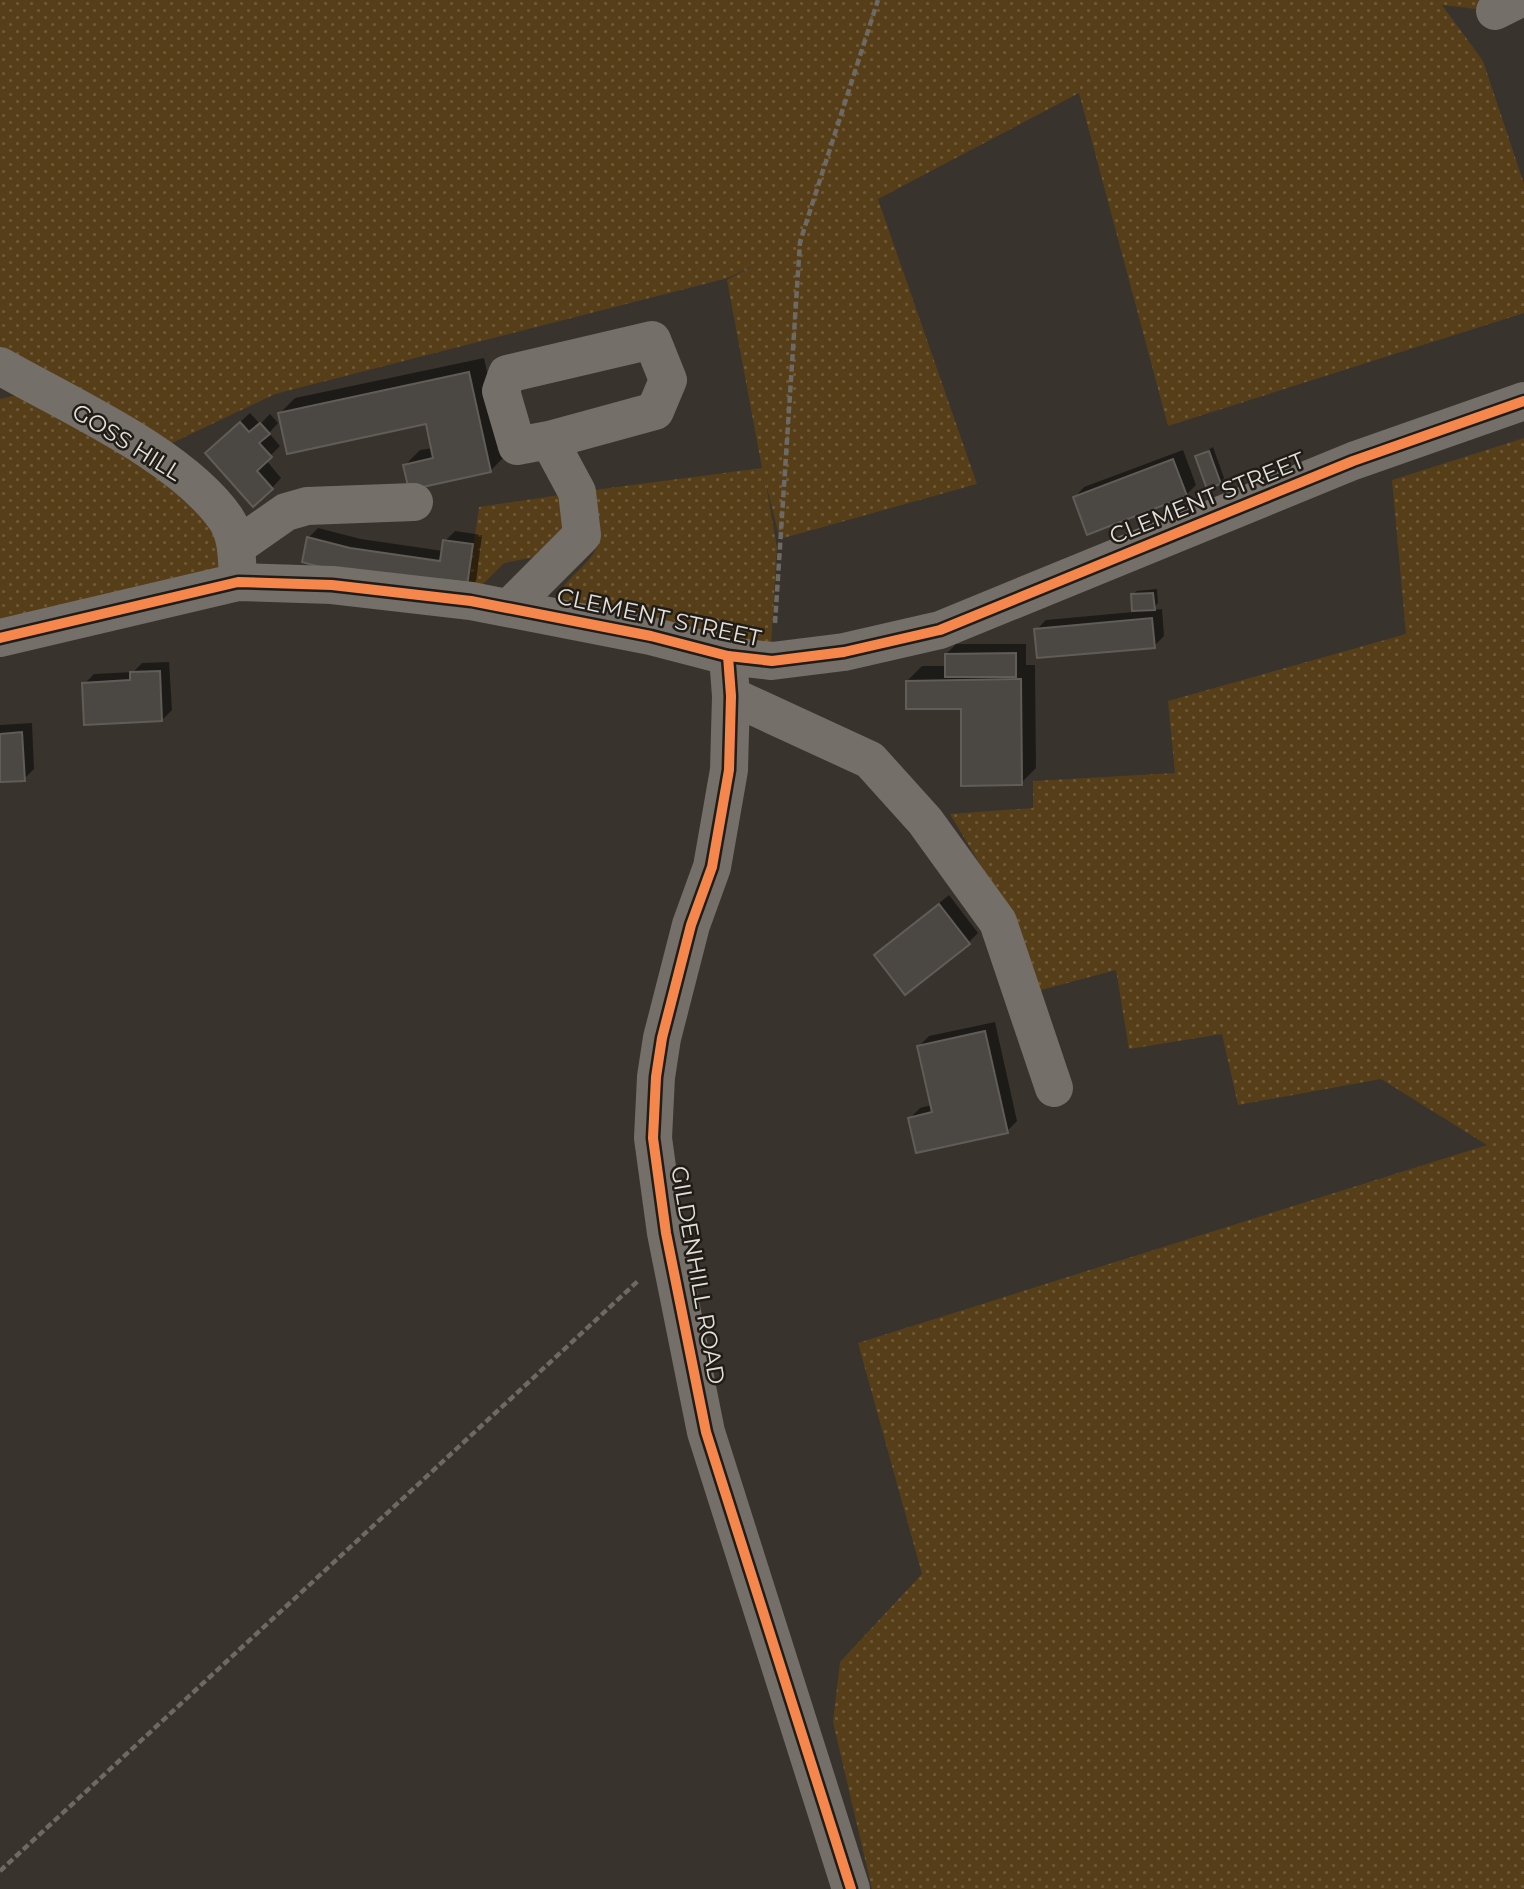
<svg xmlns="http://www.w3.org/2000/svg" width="1524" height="1889" font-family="Montserrat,sans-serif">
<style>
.grass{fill:url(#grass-dots)}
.shadow{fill:#0007}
.building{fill:#4b4742;stroke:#605c57;stroke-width:2}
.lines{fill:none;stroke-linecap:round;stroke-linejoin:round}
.path{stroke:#6d6964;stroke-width:4.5;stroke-dasharray:7 3.5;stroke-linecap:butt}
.minor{stroke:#746f69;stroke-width:38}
.cycleway-casing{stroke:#201c17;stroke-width:15}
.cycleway{stroke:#f5874c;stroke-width:10}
.labels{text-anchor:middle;stroke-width:5;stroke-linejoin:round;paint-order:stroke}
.street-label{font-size:23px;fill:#e4dfd8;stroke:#201c17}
</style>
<defs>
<pattern id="grass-dots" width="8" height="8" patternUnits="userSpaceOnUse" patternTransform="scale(1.75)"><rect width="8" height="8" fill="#563e18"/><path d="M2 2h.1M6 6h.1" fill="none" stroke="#6e5939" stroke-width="1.8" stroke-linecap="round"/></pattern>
</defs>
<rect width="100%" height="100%" fill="#38332d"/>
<g class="grass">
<path d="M0,0H1519L1494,11L1442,5L1483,61L1524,184V313L1168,426L1079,93L878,199L977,484L780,539L766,484L777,548L771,646L768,645L557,599C565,574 598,563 600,535C600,521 596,505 594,490L762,468L727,280L760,262L728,278L275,394L153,452L0,354Z"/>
<polygon points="38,390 200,492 237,581 0,636 0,399"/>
<polygon points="1524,438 1524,1889 872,1889 833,1722 840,1662 922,1574 858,1343 1487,1145 1381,1079 1238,1105 1222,1034 1129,1049 1116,970 1030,993 1012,918 950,814 1033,808 1033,781 1175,773 1168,701 1406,634 1392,480"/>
<polygon points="566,494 564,532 545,555 504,563 474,593 467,593 479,507"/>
</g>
<g class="shadow">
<polygon points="484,358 505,456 490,471 405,465 420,450 433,448 427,422 280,413 295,398"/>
<polygon points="250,413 260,424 270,414 278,423 269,433 280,446 266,460 281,478 272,488 217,443"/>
<polygon points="1213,447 1224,478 1220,483 1197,457"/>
<polygon points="1183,450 1196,485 1186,495 1075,497 1084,487"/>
<polygon points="318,528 361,539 443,551 445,541 455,531 482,535 476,581 466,591 308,538"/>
<polygon points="1157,589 1158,603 1152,610 1162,609 1164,636 1154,646 1036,630 1046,620 1133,612 1132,595 1137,591"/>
<polygon points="956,644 1026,644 1026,665 1035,665 1036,768 1021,783 963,707 907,681 922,666 946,666 946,654"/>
<polygon points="169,662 172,710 162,720 84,684 94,674 133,672 142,663"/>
<polygon points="32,723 34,769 24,779 0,781 0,725"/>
<polygon points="949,895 978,933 969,942 876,955"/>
<polygon points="995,1022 1017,1121 1007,1131 910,1118 920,1108 932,1105 919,1046 929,1036"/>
</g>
<g class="building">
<polygon points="469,372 491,472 409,490 403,465 433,458 426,424 287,454 278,413"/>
<polygon points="240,422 249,432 260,423 270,434 259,443 272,457 257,471 273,489 253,507 205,453"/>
<polygon points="1209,451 1221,484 1207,489 1195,456"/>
<polygon points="1173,459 1187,496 1087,535 1073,497"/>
<polygon points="307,537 350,548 440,561 443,540 473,544 466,593 342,573 302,562"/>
<polygon points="1153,593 1155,610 1132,611 1131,594"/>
<polygon points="1152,618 1155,648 1037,658 1034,629"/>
<polygon points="1016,653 1016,677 945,677 945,654"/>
<polygon points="160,671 162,721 84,725 82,683 130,680 130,672"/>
<polygon points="1021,679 1022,785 961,786 961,709 906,709 906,681"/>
<polygon points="22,732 25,781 0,782 0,734"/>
<polygon points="939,904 970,944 905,995 874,955"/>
<polygon points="985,1031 1008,1133 916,1153 908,1118 932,1112 917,1046"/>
</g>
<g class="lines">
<g class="path">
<polyline points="775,623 800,242 878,0"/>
<polyline points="0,1871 638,1281"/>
</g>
<g class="minor">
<polyline points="1495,11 1517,0"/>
<path d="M0,366C68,405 182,455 226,519C238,537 237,562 238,582"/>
<polyline points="236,547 286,512 307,506 414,502"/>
<polyline points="509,608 582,535 577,492 549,440 655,411 668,380 652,340 507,374 501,391 517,446 549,440"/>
<polyline points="0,638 238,582 332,585 471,601 651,636 728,656 772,661 844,652 940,630 1353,461 1524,401"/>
<polyline points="728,656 731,696 729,770 712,867 691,925 662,1038 656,1077 653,1138 666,1233 706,1432 851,1889"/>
<polyline points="731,696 870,760 925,821 998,922 1054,1088"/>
</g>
<defs>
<g id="cycleway">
<polyline points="0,638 238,582 332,585 471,601 651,636 728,656 772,661 844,652 940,630 1353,461 1524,401"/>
<polyline points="728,656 731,696 729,770 712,867 691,925 662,1038 656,1077 653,1138 666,1233 706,1432 851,1889"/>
</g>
</defs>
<use href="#cycleway" class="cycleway-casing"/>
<use href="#cycleway" class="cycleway"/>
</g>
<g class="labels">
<g class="street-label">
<text transform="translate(127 442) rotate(32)" y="8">GOSS HILL</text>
<text transform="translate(1207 498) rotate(-22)" y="8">CLEMENT STREET</text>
<text transform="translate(659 617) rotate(12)" y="8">CLEMENT STREET</text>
<text transform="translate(698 1275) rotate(80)" y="8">GILDENHILL ROAD</text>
</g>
</g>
</svg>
